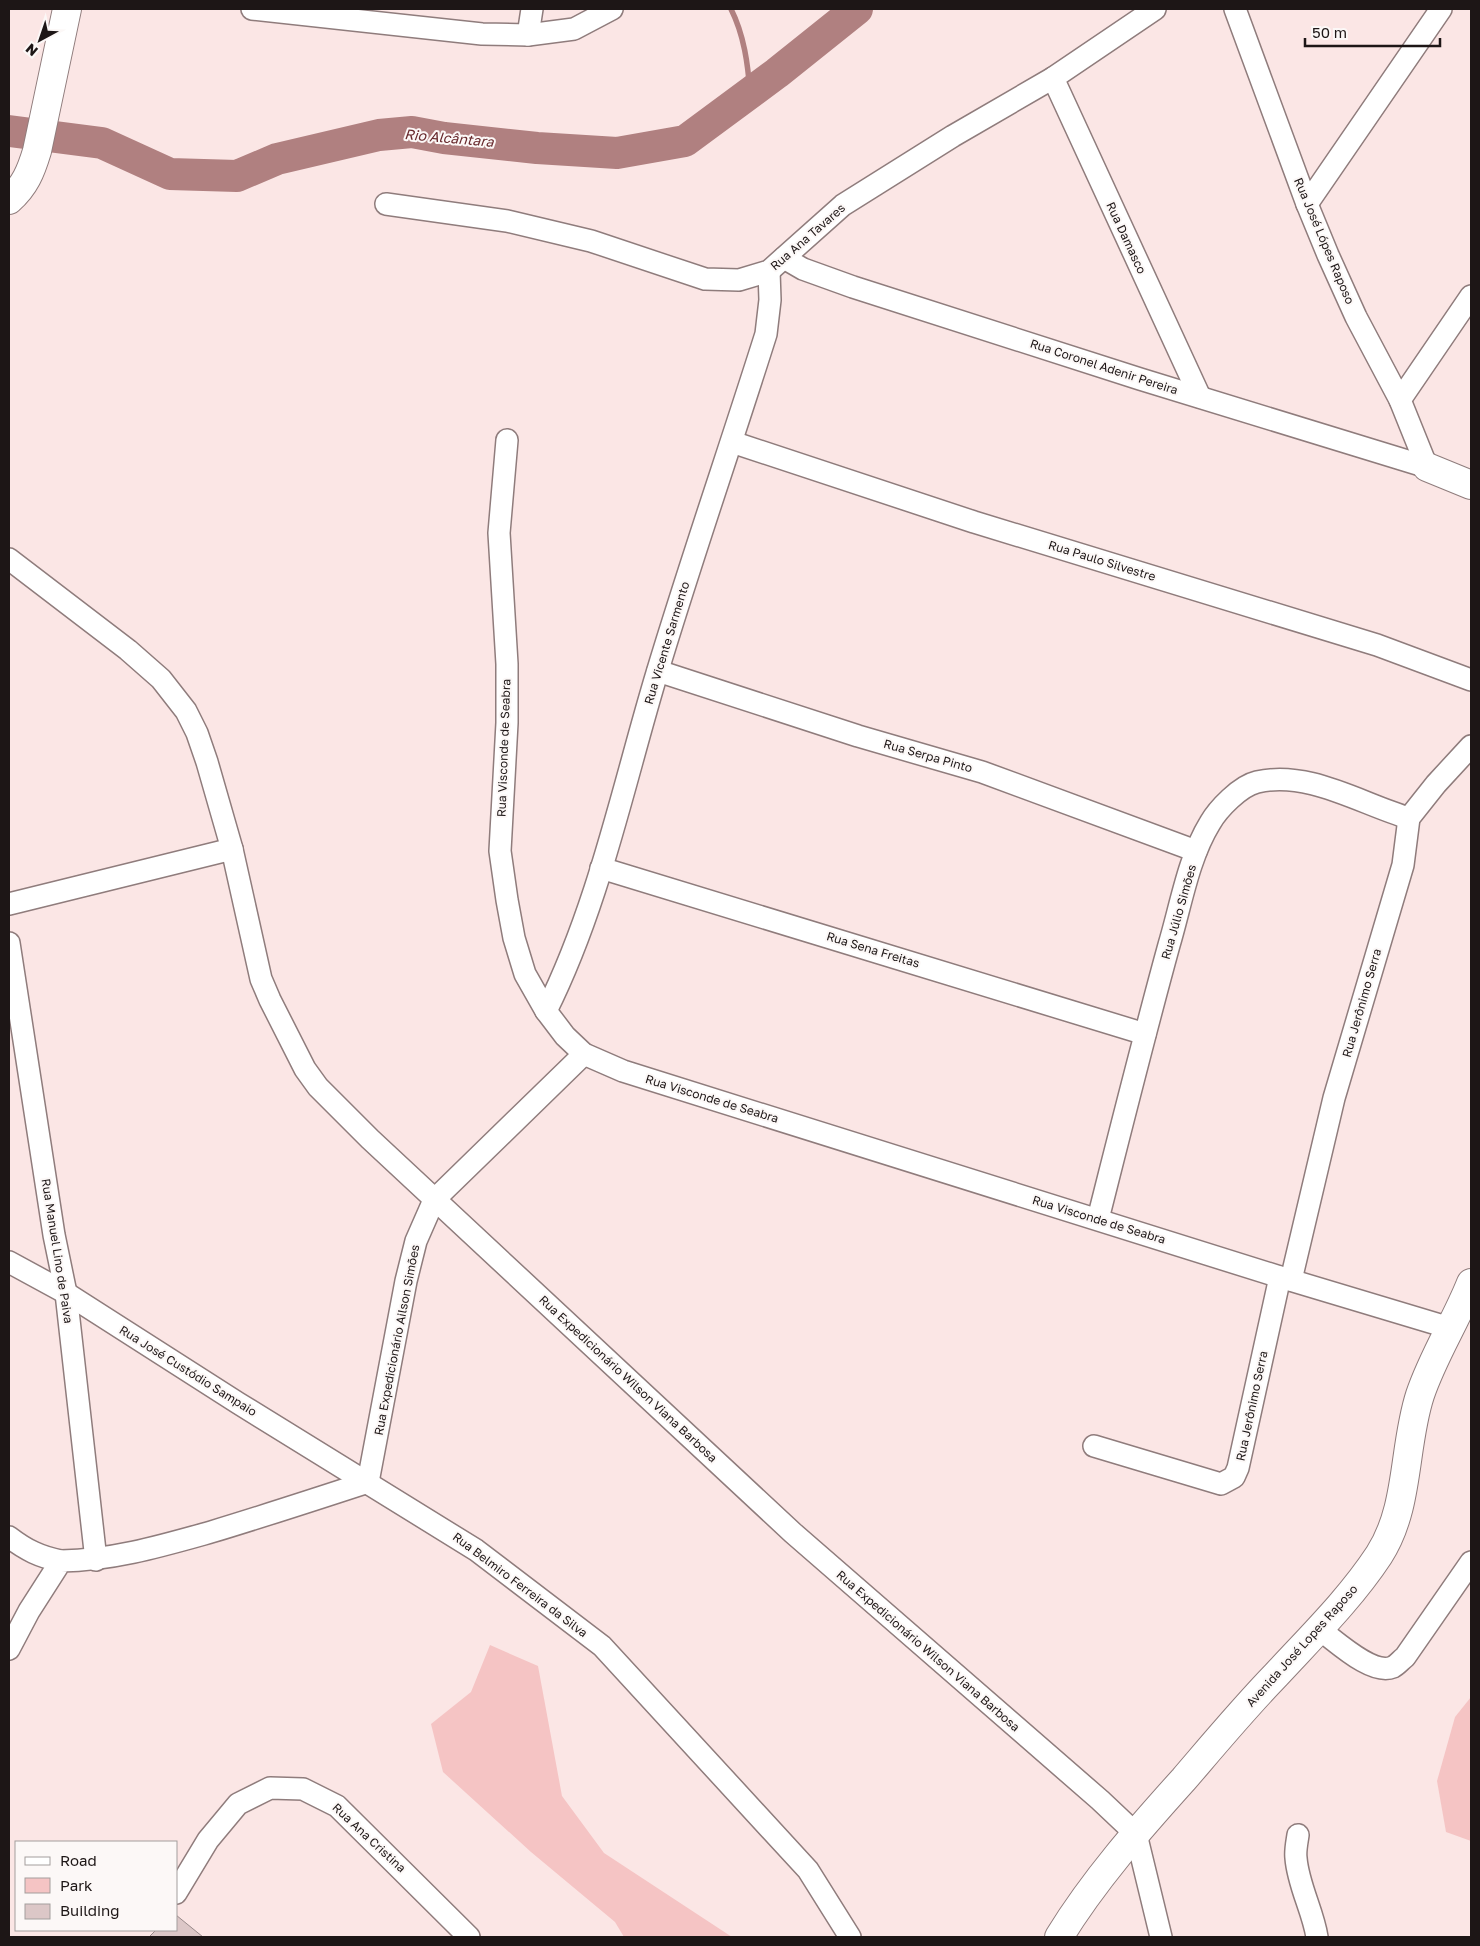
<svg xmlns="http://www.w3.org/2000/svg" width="1480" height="1946" font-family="'Golos Text',sans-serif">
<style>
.green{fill:#f5c4c4}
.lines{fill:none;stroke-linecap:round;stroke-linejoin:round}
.stream{stroke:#b08080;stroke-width:5.5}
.river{stroke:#b08080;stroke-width:32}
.building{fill:#dcc7c7;stroke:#9a8b8b}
.street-casing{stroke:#8f7c7c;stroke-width:24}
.secondary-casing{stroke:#8f7c7c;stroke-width:30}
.street{stroke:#fff;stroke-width:21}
.secondary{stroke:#fff;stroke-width:28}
.labels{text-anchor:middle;stroke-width:4;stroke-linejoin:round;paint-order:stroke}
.street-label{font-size:12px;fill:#1d1616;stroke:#fcf8f7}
.water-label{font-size:14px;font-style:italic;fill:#67282c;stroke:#fcf8f7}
</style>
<rect width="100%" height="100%" fill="#fbe6e5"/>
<g class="green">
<polygon points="490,1645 538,1666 562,1796 604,1853 732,1937 624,1937 615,1922 531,1852 443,1772 431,1724 471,1692"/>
<polygon points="1471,1697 1471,1841 1446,1832 1437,1781 1455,1717"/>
</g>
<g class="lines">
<path class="stream" d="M731,9C744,35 748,64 750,93"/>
<polyline class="river" points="9,131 102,143 170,174 237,176 277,159 379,135 412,132 444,138 537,148 617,153 685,141 777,73 857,9"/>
</g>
<polygon class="building" points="176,1915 203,1937 149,1937 156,1930 176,1930"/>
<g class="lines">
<defs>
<g id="street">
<polyline points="252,9 482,34 528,35 574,29 612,9"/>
<polyline points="1235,9 1307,204 1328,255 1356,317 1400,400 1427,467"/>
<polyline points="528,35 532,9"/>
<polyline points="1053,78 1200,397"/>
<polyline points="386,204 507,221 591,241 705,279 739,280 769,271 843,205 953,136 1053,78 1155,9"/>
<polyline points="1307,204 1441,9"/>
<polyline points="784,258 803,269 853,287 1140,379 1427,467"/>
<polyline points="1400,400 1471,296"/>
<polyline points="507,440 499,533 507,664 507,723 500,851 507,900 514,938 525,974 546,1011 565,1036 584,1054 623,1071 1280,1277 1450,1328"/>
<polyline points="732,442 974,522 1377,645 1471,680"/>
<polyline points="9,559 128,650 161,679 186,711 197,733 207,762 232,849 261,979 270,1000 305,1069 318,1087 370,1139 793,1533 1100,1800 1136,1834 1161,1937"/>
<polyline points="658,671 858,736 982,772 1196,851"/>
<polyline points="601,868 1145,1034"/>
<polyline points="9,904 232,849"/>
<polyline points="9,943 54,1235 66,1293 96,1560"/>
<path d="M546,1011C599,905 623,786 657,673C691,560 730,448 766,334L770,300L769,271"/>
<path d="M1098,1219C1121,1128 1144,1036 1169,945C1181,905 1188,859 1210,823C1218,809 1240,786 1257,782C1309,770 1361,804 1409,818"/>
<polyline points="9,1262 66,1293 238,1403 476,1550 602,1646 808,1870 850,1937"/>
<polyline points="1291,1280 1334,1098 1403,865 1409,818 1436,784 1471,746"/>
<polyline points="1094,1446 1221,1484 1234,1477 1238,1468 1280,1277"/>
<polyline points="368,1482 406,1281 416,1241 434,1200 584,1054"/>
<path d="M9,1537C26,1550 40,1557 61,1561"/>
<path d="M1319,1629C1336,1641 1372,1676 1393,1667C1397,1665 1401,1660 1405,1657L1471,1562"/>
<path d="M9,1649L29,1611L61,1561C114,1560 161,1546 211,1532C264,1516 316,1499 368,1482"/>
<path d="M1298,1835C1297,1842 1295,1851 1296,1858C1298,1885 1313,1911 1317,1937"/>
<polyline points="176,1893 208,1840 238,1804 270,1788 303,1789 337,1806 469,1937"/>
</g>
<g id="secondary">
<path d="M9,200C25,186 31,171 37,151L67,9"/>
<polyline points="1427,467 1471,485"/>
<path d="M1059,1937C1094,1880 1139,1829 1184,1779C1214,1744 1244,1708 1276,1675C1312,1636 1350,1599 1379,1555C1410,1507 1403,1447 1420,1395C1433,1356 1456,1321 1471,1283"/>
</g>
</defs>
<use href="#street" class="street-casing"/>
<use href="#secondary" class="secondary-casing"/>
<use href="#street" class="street"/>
<use href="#secondary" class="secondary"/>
</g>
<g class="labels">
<g class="street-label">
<text transform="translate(808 237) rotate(-41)" y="4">Rua Ana Tavares</text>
<text transform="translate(1126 238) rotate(65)" y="4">Rua Damasco</text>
<text transform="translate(1324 241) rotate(67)" y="4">Rua José Lópes Raposo</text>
<text transform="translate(1104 367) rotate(18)" y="4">Rua Coronel Adenir Pereira</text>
<text transform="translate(1102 561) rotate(17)" y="4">Rua Paulo Silvestre</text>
<text transform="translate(667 643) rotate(-73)" y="4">Rua Vicente Sarmento</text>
<text transform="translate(504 748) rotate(-88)" y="4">Rua Visconde de Seabra</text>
<text transform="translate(928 756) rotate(16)" y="4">Rua Serpa Pinto</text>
<text transform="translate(1179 912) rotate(-74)" y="4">Rua Júlio Simões</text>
<text transform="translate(873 950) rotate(17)" y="4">Rua Sena Freitas</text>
<text transform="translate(1362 1003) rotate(-74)" y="4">Rua Jerônimo Serra</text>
<text transform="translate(712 1099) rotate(17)" y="4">Rua Visconde de Seabra</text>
<text transform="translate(1099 1220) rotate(17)" y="4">Rua Visconde de Seabra</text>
<text transform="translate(57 1251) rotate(81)" y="4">Rua Manuel Lino de Paiva</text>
<text transform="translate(397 1340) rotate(-79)" y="4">Rua Expedicionário Ailson Simões</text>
<text transform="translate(188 1371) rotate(32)" y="4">Rua José Custódio Sampaio</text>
<text transform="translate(628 1379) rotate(43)" y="4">Rua Expedicionário Wilson Viana Barbosa</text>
<text transform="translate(1252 1406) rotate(-78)" y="4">Rua Jerônimo Serra</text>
<text transform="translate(520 1585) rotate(37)" y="4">Rua Belmiro Ferreira da Silva</text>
<text transform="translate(1302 1646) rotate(-48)" y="4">Avenida José Lopes Raposo</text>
<text transform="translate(928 1651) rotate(41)" y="4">Rua Expedicionário Wilson Viana Barbosa</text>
<text transform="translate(369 1838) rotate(43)" y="4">Rua Ana Cristina</text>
</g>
<g class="water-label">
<text transform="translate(449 138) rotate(5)" y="5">Rio Alcântara</text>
</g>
</g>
<rect width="1480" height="1946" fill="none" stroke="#1d1616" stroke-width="20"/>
<rect x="15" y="1841" width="162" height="90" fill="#fcf8f7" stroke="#a39e9d"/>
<rect x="25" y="1857" width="25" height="8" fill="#ffffff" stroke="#a39e9d"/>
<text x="60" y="1866" font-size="15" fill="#1d1616">Road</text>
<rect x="25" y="1878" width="25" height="15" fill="#f5c4c4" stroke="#a39e9d"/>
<text x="60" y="1891" font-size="15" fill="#1d1616">Park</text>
<rect x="25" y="1904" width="25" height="15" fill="#dcc7c7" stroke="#a39e9d"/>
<text x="60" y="1916" font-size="15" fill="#1d1616">Building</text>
<g transform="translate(40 40) rotate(220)" stroke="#fcf8f7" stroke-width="4" paint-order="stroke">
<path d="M0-4L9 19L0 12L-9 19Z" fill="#1d1616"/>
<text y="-8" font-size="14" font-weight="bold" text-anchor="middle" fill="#1d1616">N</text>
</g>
<path d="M1305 38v8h135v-8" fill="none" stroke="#1d1616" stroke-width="2.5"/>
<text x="1312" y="38" font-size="15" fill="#1d1616" stroke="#fcf8f7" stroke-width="4" paint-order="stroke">50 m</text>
</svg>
